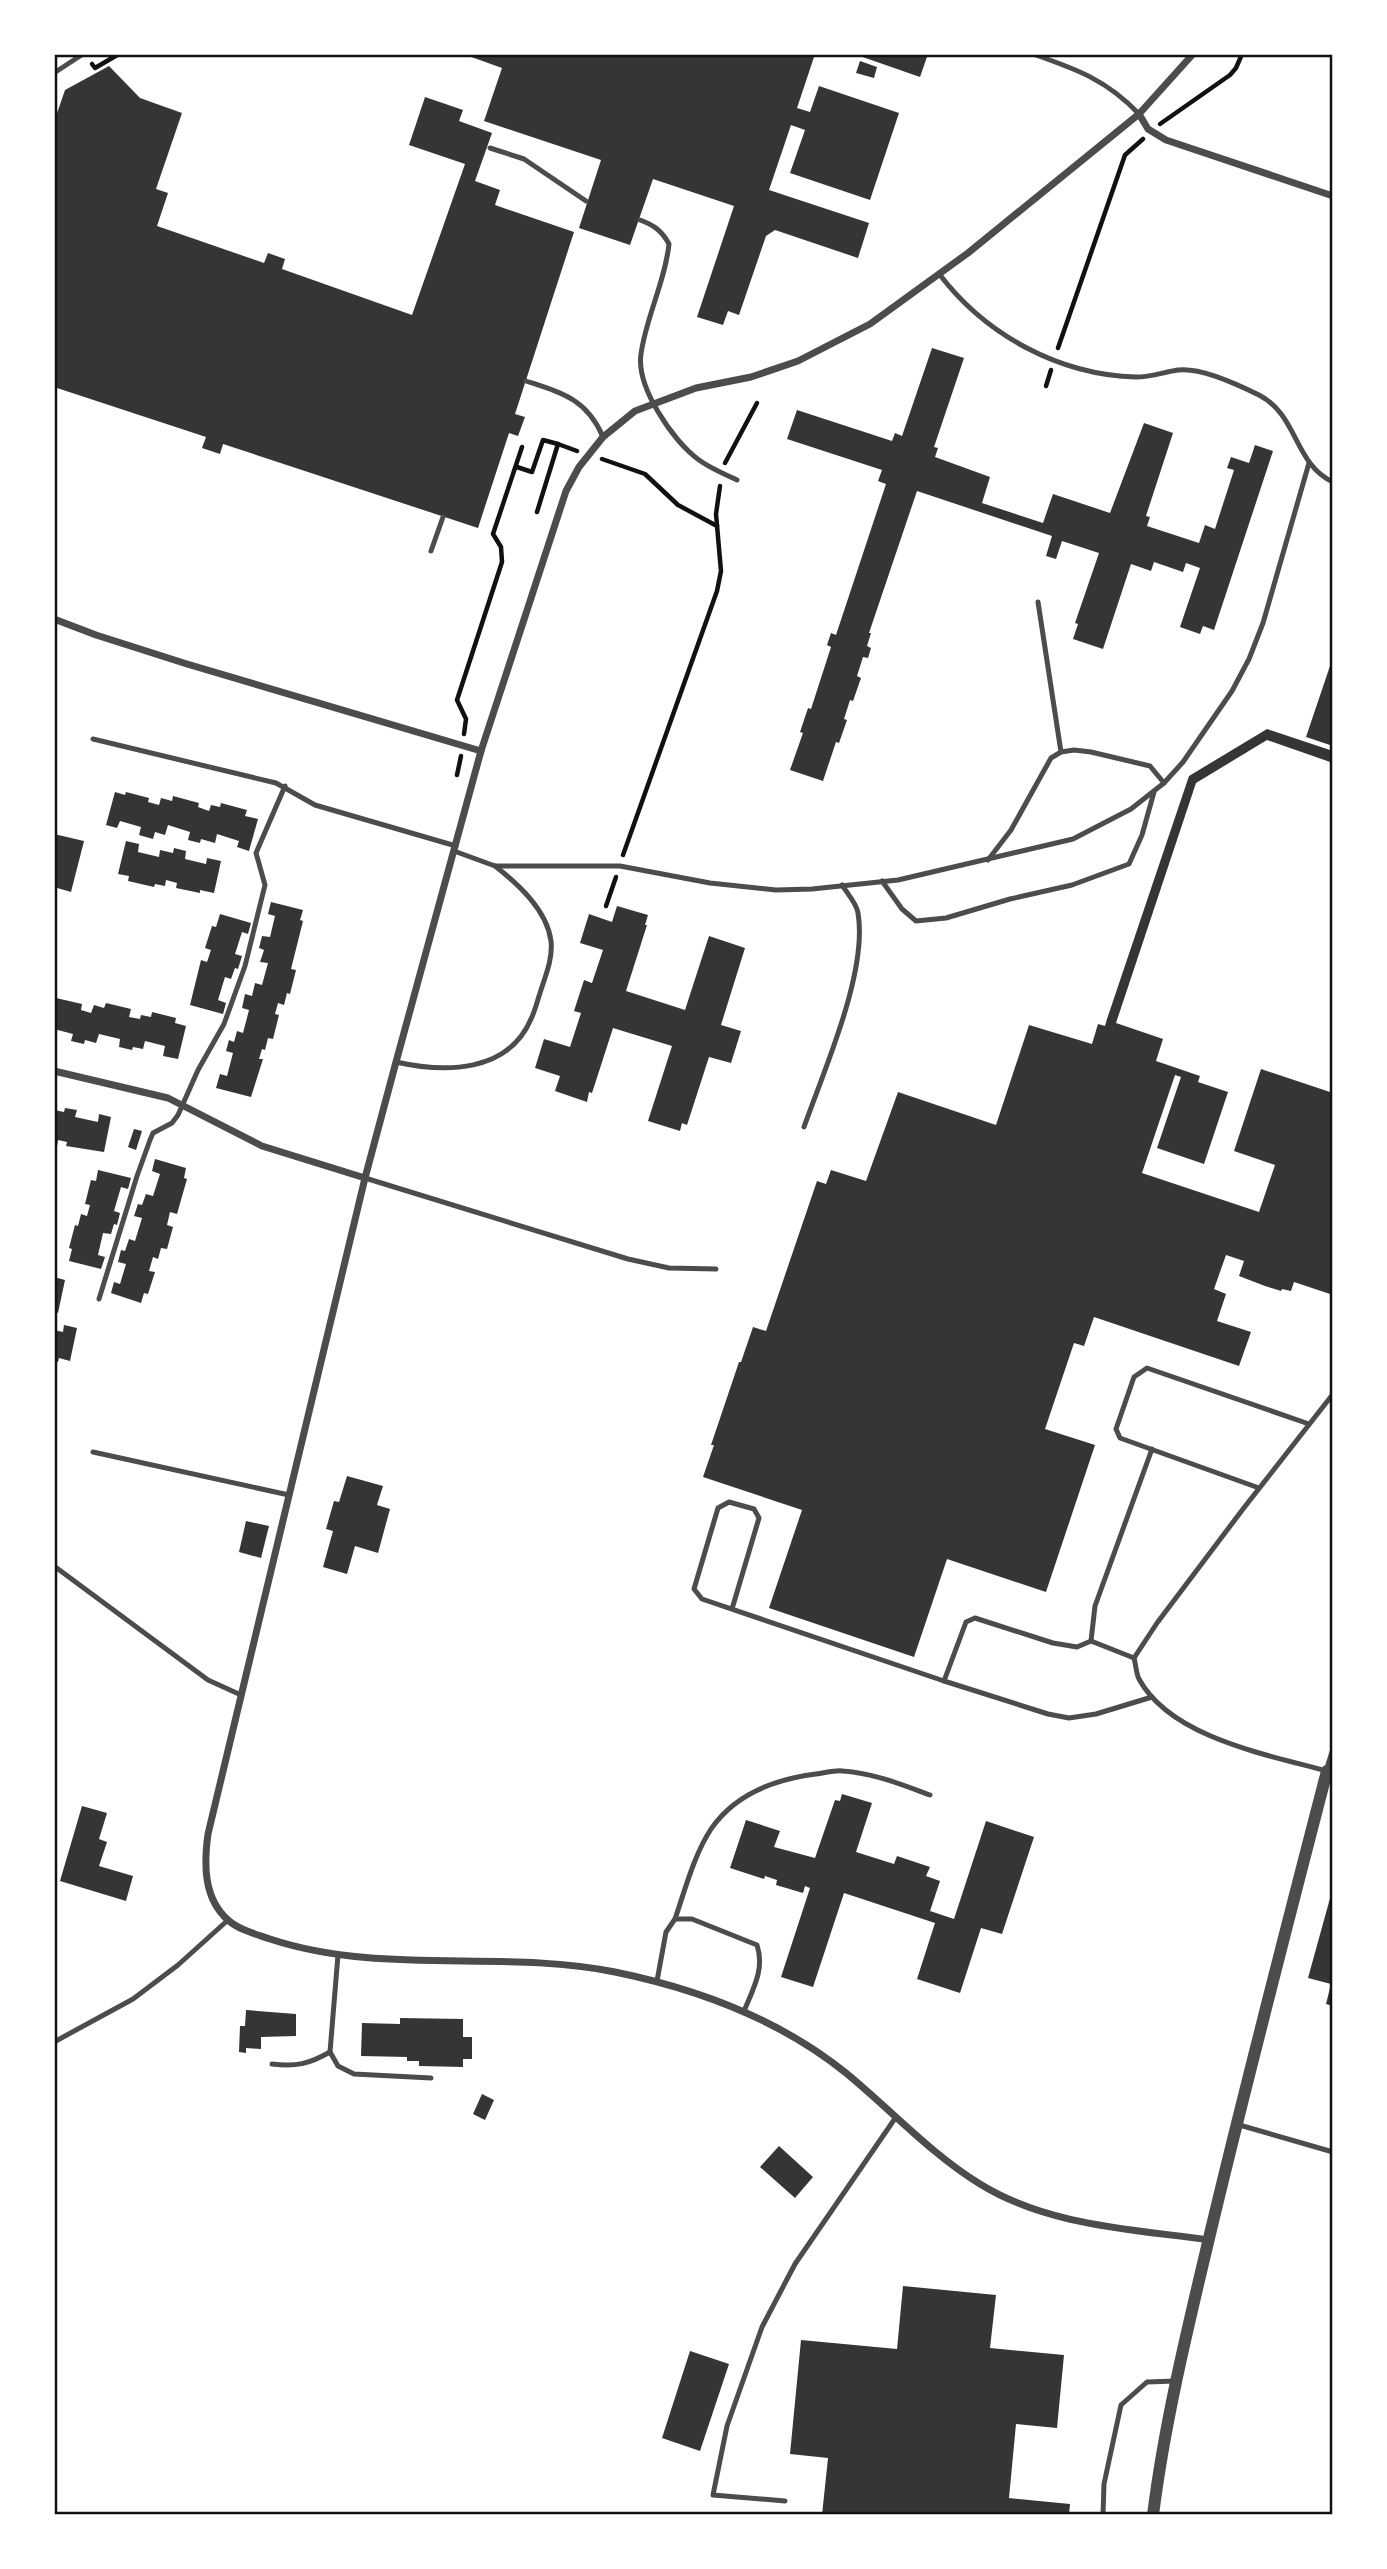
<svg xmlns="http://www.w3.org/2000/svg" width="1387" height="2569" font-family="'Nunito Sans',sans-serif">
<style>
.building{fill:#353535}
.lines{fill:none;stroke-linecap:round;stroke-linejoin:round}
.path{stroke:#111;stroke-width:4.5}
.service{stroke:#4c4c4c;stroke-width:5}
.minor{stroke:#4c4c4c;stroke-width:7}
.tertiary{stroke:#4c4c4c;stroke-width:12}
.neatline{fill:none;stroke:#111;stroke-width:2.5}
</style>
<rect width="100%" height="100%" fill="#fff"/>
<g class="building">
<polygon points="463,54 815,54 797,108 810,112 819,86 899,113 870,200 790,173 805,130 791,125 769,190 869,223 858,258 775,230 766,236 739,315 728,311 723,325 697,317 734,206 653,179 630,245 579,228 601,160 484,121 502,68"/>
<polygon points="854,54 928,54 920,77"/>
<polygon points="860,61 877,67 874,78 856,73"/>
<polygon points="109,66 140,98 182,113 156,189 168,193 157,226 264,263 268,253 285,259 282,269 412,315 465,164 409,145 425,97 463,110 459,121 492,133 475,181 500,190 495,205 574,232 515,414 525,417 518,436 509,433 478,528 223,444 220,454 202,448 206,437 54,387 54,122 65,90"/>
<polygon points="932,348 964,358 934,447 938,448 935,457 990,477 982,503 1043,523 1053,494 1110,513 1144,423 1173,433 1146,516 1150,517 1147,526 1199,543 1205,525 1215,529 1234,470 1227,468 1231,457 1249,463 1255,445 1273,451 1214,630 1203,626 1200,634 1180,627 1200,568 1186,563 1183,572 1154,562 1151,571 1131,564 1103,649 1073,639 1078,624 1075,623 1099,553 1062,541 1056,559 1046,556 1052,536 917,491 869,633 871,633 867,646 871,648 868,658 863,657 857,676 861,678 853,701 850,700 844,719 847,720 839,743 836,742 823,781 790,770 803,733 800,732 808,708 811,709 831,647 827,645 831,633 836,635 886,484 878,481 882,470 787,439 797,410 892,441 895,433 902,436"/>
<polygon points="1332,660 1333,660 1333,746 1306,737"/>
<polygon points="1267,729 1333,751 1333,763 1267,740 1196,783 1116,1023 1163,1039 1156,1061 1200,1076 1198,1082 1228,1092 1204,1164 1157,1148 1181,1077 1175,1075 1142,1173 1259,1212 1275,1165 1234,1151 1261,1069 1333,1093 1333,1295 1294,1282 1291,1291 1282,1289 1281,1291 1265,1286 1239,1276 1244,1261 1226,1255 1214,1289 1226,1294 1217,1321 1251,1332 1239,1366 1094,1317 1084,1346 1074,1343 1045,1429 1095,1445 1046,1592 947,1559 914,1657 769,1608 802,1510 703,1477 714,1445 711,1445 739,1362 741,1362 753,1327 766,1331 817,1181 826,1184 831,1170 866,1181 898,1092 996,1125 1029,1025 1092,1044 1098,1024 1105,1026 1107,1019 1189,776"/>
<polygon points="115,792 125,795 126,792 149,798 148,802 159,805 161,798 172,801 173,796 199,803 198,807 209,811 211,805 220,807 221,803 247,810 245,816 258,819 249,851 237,847 239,841 217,834 215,843 201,839 200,843 188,840 190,832 168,825 165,835 155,832 153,839 139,835 141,827 120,821 117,828 106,825"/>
<polygon points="54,834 84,841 71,892 54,887"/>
<polygon points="126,841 139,844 138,852 159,857 160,850 173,853 174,848 186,851 185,859 206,864 207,858 221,861 214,893 200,890 200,893 176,888 177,883 166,880 165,886 155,884 154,887 128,881 129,876 118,874"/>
<polygon points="271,902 303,910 300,920 303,921 291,969 296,970 290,994 287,993 284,1005 278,1003 275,1014 279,1015 273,1039 268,1038 265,1050 262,1049 259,1059 263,1059 251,1097 216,1088 220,1074 227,1076 233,1053 226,1051 229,1040 234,1042 237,1031 243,1033 249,1010 242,1008 245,994 252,996 255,983 262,985 268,963 260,962 264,950 259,948 262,936 270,937 275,916 268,914"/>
<polygon points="617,906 648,915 645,925 647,925 626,991 685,1010 709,936 745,948 721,1025 741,1031 731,1063 709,1057 687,1125 682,1123 680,1131 648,1121 672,1046 613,1028 592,1093 589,1092 587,1102 555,1091 560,1076 535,1068 544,1039 570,1047 581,1013 574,1011 584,980 592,983 603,950 580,943 589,914 612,922"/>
<polygon points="220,914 251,923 248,934 242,932 235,954 242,956 238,969 235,968 231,979 225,977 218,1000 226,1003 223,1014 190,1005 201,960 207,962 211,950 205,948 212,926 216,927"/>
<polygon points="56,998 82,1004 81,1010 91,1013 94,1005 104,1008 106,1003 131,1009 129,1017 140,1019 141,1015 151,1017 152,1012 176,1018 175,1023 186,1026 178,1059 163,1056 165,1046 145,1041 143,1049 133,1047 132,1050 119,1047 120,1039 99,1034 96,1043 85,1040 84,1044 71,1041 73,1034 54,1029"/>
<polygon points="65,1108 77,1110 75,1117 98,1122 99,1114 111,1117 104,1152 66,1146 67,1142 58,1140 57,1146 54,1146 54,1110 64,1112"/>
<polygon points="134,1129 142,1131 136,1150 128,1147"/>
<polygon points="155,1159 186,1168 184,1178 187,1179 177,1214 170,1212 167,1225 173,1227 167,1249 161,1248 158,1259 153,1257 149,1271 155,1272 148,1294 144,1293 141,1303 111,1293 114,1282 120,1284 126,1264 118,1262 121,1250 125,1251 129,1239 135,1241 142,1218 134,1216 138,1204 142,1205 146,1194 153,1196 160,1174 152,1171"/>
<polygon points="98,1170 131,1178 128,1189 121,1187 114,1211 120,1213 117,1225 114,1224 111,1234 103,1233 98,1255 105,1257 101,1269 69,1261 72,1249 69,1248 75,1225 78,1226 81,1214 87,1216 90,1205 85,1204 91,1180 96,1181"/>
<polygon points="54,1277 65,1280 58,1313 54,1312"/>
<polygon points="64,1325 77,1328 70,1361 59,1358 58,1362 54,1361 54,1330 63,1332"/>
<polygon points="347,1476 383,1486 377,1505 390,1509 378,1553 355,1546 347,1574 323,1567 333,1531 326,1529 334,1501 339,1502"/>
<polygon points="246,1521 269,1526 261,1558 239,1552"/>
<polygon points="842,1794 872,1803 856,1852 894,1864 897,1856 930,1867 926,1876 940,1881 930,1911 954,1919 986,1821 1034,1837 1002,1934 981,1928 960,1993 917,1979 935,1923 844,1893 813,1987 781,1977 810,1888 805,1886 803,1893 776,1885 777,1880 765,1876 764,1879 730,1868 746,1820 780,1831 774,1847 815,1858 835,1800 840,1801"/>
<polygon points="82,1806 107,1813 99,1839 107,1842 99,1866 133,1876 126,1901 60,1881"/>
<polygon points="1332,1891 1333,1891 1333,2006 1326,2004 1331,1984 1308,1978"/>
<polygon points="246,2010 296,2014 296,2036 261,2037 261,2049 246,2048 246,2053 239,2052 240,2026 245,2026"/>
<polygon points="400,2018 463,2019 463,2037 472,2037 472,2059 463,2059 463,2067 419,2066 419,2061 407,2061 407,2057 361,2056 362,2023 400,2024"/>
<polygon points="482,2094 494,2100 485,2120 473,2114"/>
<polygon points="779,2146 813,2177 795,2198 760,2167"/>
<polygon points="903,2286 996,2295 990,2348 1064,2355 1057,2428 1016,2424 1009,2498 1070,2504 1069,2515 822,2515 828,2458 790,2454 801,2340 897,2349"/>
<polygon points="690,2351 729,2364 700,2451 662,2438"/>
</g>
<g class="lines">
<g class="path">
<polyline points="92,64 95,68 119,54"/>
<polyline points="1160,124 1230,75 1236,68 1242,54"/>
<polyline points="1058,348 1125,155 1143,139"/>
<polyline points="1046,386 1051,370"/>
<polyline points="602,459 645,474 678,505 717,526"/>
<polyline points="725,463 757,403"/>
<polyline points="517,467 532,472 543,440 558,444"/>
<polyline points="537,512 558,444 577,451"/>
<polyline points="464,734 466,719 457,700 502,562 501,547 493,534 522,447"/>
<polyline points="457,775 461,756"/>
<polyline points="623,855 717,591 721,571 716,514 720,486"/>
<polyline points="606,906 616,877"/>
</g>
<g class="service">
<path d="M1033,54C1076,69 1107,80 1139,114"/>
<polyline points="54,73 83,54"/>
<polyline points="490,148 524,159 586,201"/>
<path d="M640,220C654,225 662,231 669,244C665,282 646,317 641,354C636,387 673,441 699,460C710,468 724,474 737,480"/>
<path d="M940,275C986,335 1059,375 1136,377C1151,377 1164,372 1178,370C1200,367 1239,385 1259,395C1298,415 1294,464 1333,482"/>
<path d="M526,381C562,393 587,399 603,437"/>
<polyline points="431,551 443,517"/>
<polyline points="1038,602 1061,752"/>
<polyline points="93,739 276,783 315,805 456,846"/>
<polyline points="454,851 495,866 620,866 710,883 776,890 812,889 898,880 1073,839 1131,809 1164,783 1183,762 1232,691 1249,659 1263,623 1309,463"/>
<polyline points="988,860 1011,830 1051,758 1061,752 1074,750 1091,752 1150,766 1164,783"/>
<polyline points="882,881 902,909 916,921 946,918 1010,899 1072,885 1129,864 1142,835 1154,792"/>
<path d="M396,1062C445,1073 508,1073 531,1019C535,1011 537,1002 540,993C545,977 553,959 551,941C547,910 518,884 495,866"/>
<path d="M804,1127C824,1070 868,972 858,913C857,904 847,893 842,885"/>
<polyline points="365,1178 628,1259 669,1268 716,1269"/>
<polyline points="99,1299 137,1176 150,1140 153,1133 172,1123 178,1115 198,1070 224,1024 245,966 265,885 256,853 285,786"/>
<polyline points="93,1452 289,1495"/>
<polyline points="1259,1488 1120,1438 1116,1429 1134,1377 1147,1368 1309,1424"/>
<polyline points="54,1566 208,1680 241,1695"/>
<polyline points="732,1609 759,1518 754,1509 729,1502 718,1508 694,1589 702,1599 944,1681 966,1622 975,1618 1053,1643 1077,1647 1091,1641"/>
<polyline points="1134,1658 1091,1641 1095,1606 1152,1449"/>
<polyline points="944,1681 1048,1714 1069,1718 1096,1714 1152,1697"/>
<path d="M1327,1771C1269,1755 1171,1738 1139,1679C1136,1673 1136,1665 1134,1658L1157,1623L1243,1509L1333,1394"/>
<path d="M675,1919C685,1890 694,1855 711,1829C735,1794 776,1779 816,1774C825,1773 834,1770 843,1771C873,1773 903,1785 930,1795"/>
<polyline points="338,1955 330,2052 338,2066 354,2074 431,2078"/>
<path d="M657,1981L666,1932L675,1919H692L757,1945C765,1969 753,1989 744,2011"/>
<polyline points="54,2042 133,1999 178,1965 228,1920"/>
<path d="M272,2064C296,2067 309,2064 330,2052"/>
<polyline points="1236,2124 1333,2152"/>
<polyline points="785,2501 713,2495 727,2426 762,2327 795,2264 896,2117"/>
<polyline points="1103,2515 1104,2484 1121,2405 1147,2382 1176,2381"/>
</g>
<g class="minor">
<path d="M1193,54L1139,114L968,253L870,324L798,361L751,377L696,388L635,411L603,437L579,467L566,491L481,751L396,1062L365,1178L208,1834C204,1863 203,1898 228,1920C239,1930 256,1934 270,1939C382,1976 501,1949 615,1972C698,1989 779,2019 846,2073C891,2110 931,2154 980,2184C1048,2226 1132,2229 1209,2240"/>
<polyline points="1139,114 1148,129 1166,140 1333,196"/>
<polyline points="54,619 96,635 187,664 481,751"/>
<polyline points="54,1071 168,1098 262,1146 365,1178"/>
<polyline points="1327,1771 1333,1752"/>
</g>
<path class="tertiary" d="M1153,2515C1165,2420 1188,2327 1210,2234C1247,2079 1287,1925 1327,1771"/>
</g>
<rect width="1387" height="2569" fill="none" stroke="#ffffff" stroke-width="112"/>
<rect x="56" y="56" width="1275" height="2457" class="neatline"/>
</svg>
